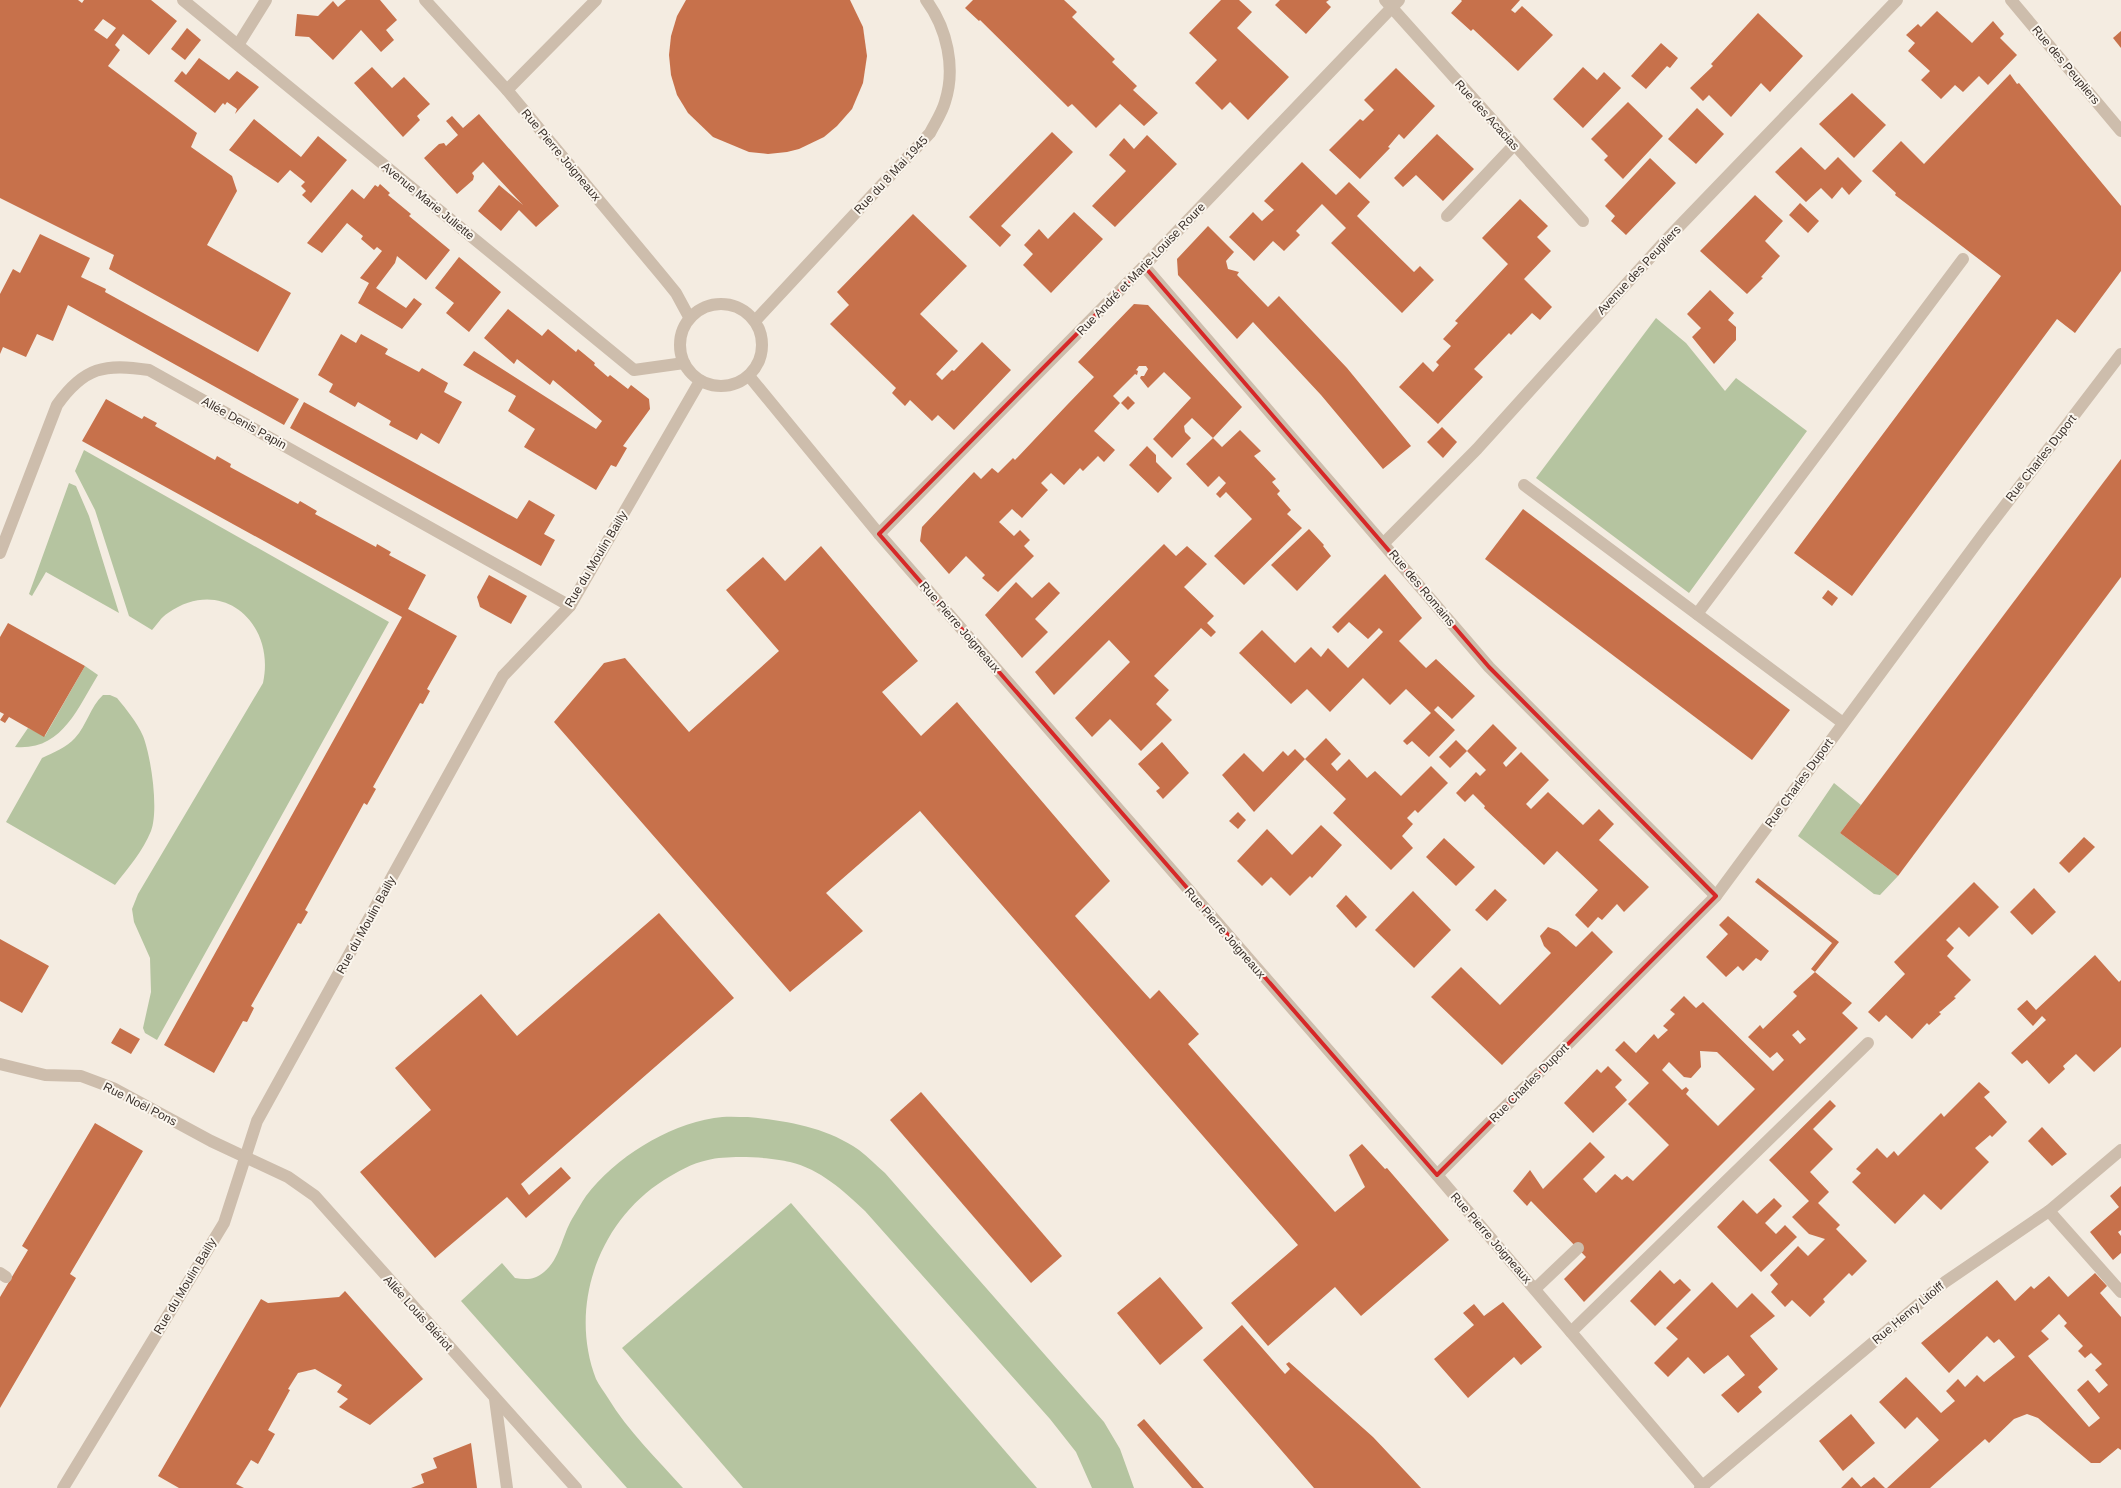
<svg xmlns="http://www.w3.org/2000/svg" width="2121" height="1488" font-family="Helvetica,sans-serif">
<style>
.green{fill:#b5c4a0}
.building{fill:#c7714b;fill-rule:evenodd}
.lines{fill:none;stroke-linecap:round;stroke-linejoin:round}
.minor{stroke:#cdbdac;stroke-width:12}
.marked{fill:none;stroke:#d62828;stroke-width:4;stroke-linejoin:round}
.labels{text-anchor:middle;stroke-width:4;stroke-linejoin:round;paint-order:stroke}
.street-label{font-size:12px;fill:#3b312b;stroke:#fbf6ee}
</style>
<rect width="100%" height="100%" fill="#f4ece1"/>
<g class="green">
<polygon points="1656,318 1686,343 1725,391 1736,378 1807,431 1689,593 1536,478"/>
<path d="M84,450L389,622L157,1040L145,1033L143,1028L151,992L150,958L134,922L132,909L138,894L263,683C276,623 222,575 168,613C161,617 157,625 152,630L129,616L95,510L75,471Z"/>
<polygon points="69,483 76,486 89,516 119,613 46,572 32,596 29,594"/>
<path d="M85,666L98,675C77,709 62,751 15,747L28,728L45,736Z"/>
<path d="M103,695H110L117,698C126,709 137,722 143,736C151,756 159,810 151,831C143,851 128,868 115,885L6,822L42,758C53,753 67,747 75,738C87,725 90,707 103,695Z"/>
<polygon points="1834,783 1861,805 1840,833 1898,876 1880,895 1874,894 1798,836"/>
<path d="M748,1117C787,1121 826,1127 859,1150C868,1157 877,1166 885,1173L1104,1422L1120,1449L1134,1488H1092L1076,1452L1050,1419L865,1211C844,1191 820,1169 790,1162C770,1157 729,1155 708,1160C692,1163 677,1172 664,1180C599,1221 568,1306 596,1379C599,1385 604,1392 608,1398C628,1431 657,1459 683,1488H627L461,1301L502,1263L515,1278C526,1280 535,1280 544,1272C560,1259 562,1236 572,1219C577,1211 581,1203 586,1196C616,1157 666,1126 714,1118C725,1116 737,1117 748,1117Z"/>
<polygon points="791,1203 1037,1488 743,1488 622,1348"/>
</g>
<g class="building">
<path d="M0,0H78L82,3L84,0H151L177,21L149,55L123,34L115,45L120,50L108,66L197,133L191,147L232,176L237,191L207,245L291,293L258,352L109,269L114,255L0,198ZM103,19L116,28L107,39L94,30Z"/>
<polygon points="346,0 380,0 397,20 386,30 394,40 381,52 361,30 333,60 309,37 295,36 297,14 318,16 333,1 338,7"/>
<polygon points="686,0 850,0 863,27 867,56 863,83 852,109 837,126 824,137 799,149 787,152 768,154 749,152 713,137 688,113 677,95 671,75 669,55 671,36 677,16"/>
<polygon points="973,0 1064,0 1077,12 1072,17 1115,59 1112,62 1137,86 1133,90 1158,113 1144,126 1120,104 1096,128 1072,104 1068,107 980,20 979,21 965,8"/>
<polygon points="1221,0 1239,0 1252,12 1237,28 1289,77 1248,120 1230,102 1222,110 1195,83 1217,60 1189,33"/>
<polygon points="1280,0 1329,0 1326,2 1331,7 1306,34 1275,5"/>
<polygon points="1461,0 1520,0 1511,10 1515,13 1522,6 1553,35 1518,71 1473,29 1471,31 1451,13 1462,1"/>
<polygon points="1937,11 1972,43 1993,21 2004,34 2000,38 2017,55 1988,85 1979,76 1963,92 1955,85 1941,99 1921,80 1930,71 1908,51 1915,43 1906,35 1918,24 1921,27"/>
<polygon points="1758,13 1803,56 1770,92 1761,83 1731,117 1709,95 1703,101 1690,88 1713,66 1711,64"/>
<polygon points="187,28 201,40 185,60 171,49"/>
<polygon points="2121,31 2121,48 2113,38"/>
<polygon points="1661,43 1678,58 1670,68 1667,66 1646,89 1631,76"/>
<polygon points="199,58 229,80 237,71 259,87 235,114 237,109 227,102 225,105 223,103 215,113 174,81 182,71 186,75"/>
<polygon points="372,67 392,88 404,77 430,104 417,116 420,120 403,137 354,83"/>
<polygon points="1583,67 1597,80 1604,72 1621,88 1583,128 1553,99"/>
<polygon points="1396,68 1435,106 1404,139 1399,134 1388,147 1390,148 1360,179 1329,150 1360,119 1363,121 1374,110 1364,100"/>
<polygon points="2010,74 2017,84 2019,83 2121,206 2121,271 2075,333 2057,319 1852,596 1794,553 2001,276 1895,195 1896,193 1872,171 1901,141 1924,164"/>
<polygon points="1852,93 1886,125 1854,158 1819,124"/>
<polygon points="1628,102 1663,136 1623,179 1604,160 1608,156 1591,139"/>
<polygon points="1697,108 1724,134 1696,164 1668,139"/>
<polygon points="479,114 559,206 536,227 519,210 501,231 478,211 499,185 523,205 483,162 472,173 474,176 473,180 457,194 424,158 439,144 444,143 446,146 458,135 446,121 452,116 463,128"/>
<polygon points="254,119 301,157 318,136 347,160 311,203 302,195 306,191 301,186 305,182 290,170 278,183 229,150"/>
<polygon points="1052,132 1073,152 1001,226 1011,235 1000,247 969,217"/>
<polygon points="1437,134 1474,169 1443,201 1416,175 1403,187 1394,178"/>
<polygon points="1147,135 1177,164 1115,227 1092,206 1126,171 1109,155 1124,138 1134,149"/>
<polygon points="1801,147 1825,170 1838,157 1862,181 1849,195 1842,187 1832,199 1821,188 1806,202 1775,172"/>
<polygon points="1650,158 1676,183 1626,235 1611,221 1615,216 1605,206"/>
<polygon points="1302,162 1336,195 1349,182 1370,202 1357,216 1414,272 1420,266 1434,280 1402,313 1331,243 1346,228 1322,204 1296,231 1300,235 1284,251 1273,241 1254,261 1229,237 1253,212 1262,221 1274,210 1264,201"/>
<polygon points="380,184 390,193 388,195 411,214 409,216 450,250 426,280 397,256 395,263 376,288 406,308 414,298 422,304 402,329 358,303 369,283 360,278 382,251 377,247 374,250 361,239 363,236 347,223 322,253 307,243 352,189 364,199 375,185 378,187"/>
<polygon points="1755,195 1783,221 1765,241 1780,256 1761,277 1763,278 1747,294 1700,251"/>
<polygon points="1520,199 1548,226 1537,237 1551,251 1524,279 1552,307 1540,320 1532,313 1511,335 1509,333 1474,369 1483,377 1438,424 1399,387 1423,362 1433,372 1439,365 1436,362 1451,346 1443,339 1458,323 1455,321 1508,264 1482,238"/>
<polygon points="1800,203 1819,221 1808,233 1789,215"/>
<polygon points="1074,212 1103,239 1051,293 1023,265 1033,254 1024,245 1039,229 1048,239"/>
<polygon points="913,214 967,266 920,314 958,351 936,374 942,380 952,370 954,371 982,342 1011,370 954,430 938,415 932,421 910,400 905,406 892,393 896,388 830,324 849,305 837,292"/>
<polygon points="1208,226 1234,252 1226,261 1228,269 1239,272 1237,275 1268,307 1279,296 1347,368 1411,446 1383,469 1321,395 1253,322 1237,339 1178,275 1177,259"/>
<polygon points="40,234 90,258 81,277 106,289 105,292 299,399 284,425 68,305 53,341 37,334 26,357 3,347 0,354 0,294 13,269 20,273"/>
<polygon points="459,257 501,292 469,332 446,313 454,303 435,288"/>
<polygon points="1710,290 1734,313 1728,320 1736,327 1736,340 1714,364 1692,337 1701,328 1687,314"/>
<polygon points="1134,304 1148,305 1242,407 1213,438 1192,418 1184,426 1185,432 1191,438 1172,458 1153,439 1191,398 1164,372 1148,388 1140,378 1141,376 1144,376 1148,369 1146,366 1139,366 1136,370 1138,371 1137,375 1135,374 1113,396 1120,403 1094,431 1115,450 1104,462 1098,456 1083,471 1080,468 1064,485 1051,473 1041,483 1048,490 1022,518 1012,509 999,522 1014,536 1020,530 1030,540 1024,546 1034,556 998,592 982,578 985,575 966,556 949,574 920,541 922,527 974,472 981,479 992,468 998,473 1013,458 1015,460 1067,405 1094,377 1078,362"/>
<polygon points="508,309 542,336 548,329 576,352 578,349 595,363 594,365 608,377 610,375 628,389 631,385 649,399 650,409 623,446 627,448 616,467 611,465 596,490 524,447 535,429 508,411 516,396 463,365 474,351 596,429 602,421 553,380 550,385 517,359 514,364 484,338"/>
<polygon points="341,334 356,343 361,334 388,349 385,354 419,372 422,368 448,383 444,392 462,402 439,444 421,433 417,440 389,425 391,421 358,402 355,407 329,392 333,384 318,375"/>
<polygon points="1128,396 1135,403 1128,410 1121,403"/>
<polygon points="106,399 142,419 144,416 157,423 155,426 215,460 217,456 231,464 230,467 298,504 300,501 317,511 315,514 376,547 377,544 391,552 389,555 426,575 408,609 457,636 427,689 430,691 423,704 420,703 373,787 376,789 367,805 364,803 305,910 308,912 301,924 298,923 251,1006 254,1008 247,1022 243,1021 214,1073 164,1045 402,617 82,441"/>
<polygon points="304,402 517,519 529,500 555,515 544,534 555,540 541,566 290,428"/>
<polygon points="1442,427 1457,442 1443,458 1427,442"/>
<polygon points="1240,430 1261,451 1254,456 1276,479 1272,482 1280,491 1277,494 1291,510 1287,514 1302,528 1244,585 1214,556 1252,519 1226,492 1220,498 1216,494 1226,483 1219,476 1208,487 1186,464 1213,438 1222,447"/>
<polygon points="1147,446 1156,455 1156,462 1172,478 1158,493 1129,465"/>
<polygon points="2121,459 2121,577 1898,876 1840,833"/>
<polygon points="1523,509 1790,710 1752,760 1485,559"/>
<polygon points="1309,529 1324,545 1323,546 1331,556 1297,591 1271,565"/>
<polygon points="1164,544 1176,556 1187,546 1207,564 1184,587 1214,616 1207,623 1216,632 1211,637 1201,628 1154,676 1169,690 1156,704 1172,720 1141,751 1110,719 1092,737 1075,718 1130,662 1109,640 1054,695 1035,672"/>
<polygon points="821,546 918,661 882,692 921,736 957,702 1110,881 1075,916 1150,999 1159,990 1199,1034 1188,1044 1335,1212 1365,1187 1349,1155 1362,1144 1385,1169 1387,1168 1449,1240 1361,1316 1335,1287 1268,1346 1231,1303 1298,1245 920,811 826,893 863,931 790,992 554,722 604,663 625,658 689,732 779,651 726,590 763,557 785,581"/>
<polygon points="1385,574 1422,618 1399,641 1426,668 1436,659 1475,696 1452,719 1438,706 1434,710 1455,730 1429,757 1412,741 1407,745 1403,741 1431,713 1406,689 1390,705 1363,678 1330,712 1307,689 1291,704 1239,653 1262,630 1295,663 1311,647 1321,657 1328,648 1348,668 1383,632 1379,628 1368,639 1349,622 1338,633 1332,627"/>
<polygon points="489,575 527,596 511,624 480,607 477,597"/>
<polygon points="1016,582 1032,598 1049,582 1060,593 1035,619 1048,632 1022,658 985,615"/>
<polygon points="1828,590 1838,598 1832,606 1822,598"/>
<polygon points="8,623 85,666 44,737 9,717 5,723 0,720 4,714 0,712 0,637"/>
<polygon points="1493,724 1517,748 1503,763 1506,767 1521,752 1549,780 1526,804 1531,809 1548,792 1583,825 1599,809 1614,824 1599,840 1649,887 1624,912 1617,904 1602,920 1598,917 1588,928 1575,915 1598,890 1557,851 1544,865 1484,808 1485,806 1473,794 1465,802 1456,793 1476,772 1480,776 1486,770 1467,751"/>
<polygon points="1326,738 1341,754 1331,764 1337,771 1349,759 1367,778 1375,771 1401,796 1431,766 1448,783 1418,813 1415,810 1407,818 1413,824 1402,836 1413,848 1391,870 1333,813 1346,799 1305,759"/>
<polygon points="1456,740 1467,751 1450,768 1439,757"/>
<polygon points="1162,742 1189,773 1163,799 1156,791 1160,788 1138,764"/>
<polygon points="1295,749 1305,759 1254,812 1222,775 1244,753 1263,772 1283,751 1288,756"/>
<polygon points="1238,812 1246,820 1238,829 1229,821"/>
<polygon points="1321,825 1342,845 1312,878 1310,876 1290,896 1271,877 1262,886 1237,861 1267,829 1292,855"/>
<polygon points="2084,837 2095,847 2069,873 2059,863"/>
<polygon points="1444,838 1475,867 1456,886 1426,857"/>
<path d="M1758,878L1839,942L1815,972L1852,1003L1842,1013L1858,1028L1584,1302L1564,1279L1586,1257L1531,1201L1527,1206L1513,1191L1530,1170L1543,1189L1590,1142L1605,1157L1583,1179L1596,1193L1615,1174L1622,1180L1627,1176L1633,1181L1669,1145L1628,1104L1649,1083L1615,1050L1624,1041L1636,1053L1654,1034L1658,1039L1668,1030L1663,1026L1675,1014L1670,1010L1684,996L1696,1008L1703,1002L1773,1071L1784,1060L1777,1052L1770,1058L1748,1037L1760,1025L1763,1029L1797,996L1793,992L1815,972L1811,969L1832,943L1755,882ZM1798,1030L1806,1039L1800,1044L1792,1035ZM1700,1051L1717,1052L1755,1089L1718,1126L1686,1094L1689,1090L1686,1087L1682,1090L1662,1070L1669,1062L1684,1077L1691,1078L1701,1067Z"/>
<polygon points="1974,882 1999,907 1969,937 1959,927 1946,940 1954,948 1947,956 1971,980 1954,997 1956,998 1941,1011 1939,1012 1941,1014 1929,1025 1927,1023 1912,1039 1886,1015 1879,1022 1868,1012 1905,974 1894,962"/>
<polygon points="2034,888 2056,912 2032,935 2010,912"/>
<polygon points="1495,889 1507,900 1487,921 1475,910"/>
<polygon points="1413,891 1451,930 1414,968 1375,930"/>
<polygon points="1346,895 1367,917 1356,928 1336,906"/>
<polygon points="659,913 734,998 521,1184 529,1195 561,1167 571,1178 526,1218 507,1197 435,1258 360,1172 431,1110 395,1068 481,994 517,1036"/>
<polygon points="1728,916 1769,951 1761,961 1756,958 1743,971 1738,966 1726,977 1706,957 1728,934 1719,925"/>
<polygon points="1548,927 1558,931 1576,947 1592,931 1613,952 1502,1065 1431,997 1461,967 1500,1005 1551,953 1544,946 1540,936"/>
<polygon points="0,939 49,966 22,1013 0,1001"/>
<polygon points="2095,955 2119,982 2121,980 2121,1047 2094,1072 2076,1054 2063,1066 2065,1069 2049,1084 2027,1060 2022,1064 2011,1053 2046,1020 2042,1016 2033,1026 2017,1009 2027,1000 2036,1010"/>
<polygon points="120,1028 140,1039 131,1054 111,1043"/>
<polygon points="1608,1066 1622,1080 1615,1087 1627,1100 1593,1133 1564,1103 1597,1069 1601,1073"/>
<polygon points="1979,1082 1990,1092 1984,1097 2007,1122 1992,1137 1990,1135 1975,1148 1989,1162 1941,1210 1924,1194 1895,1224 1852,1182 1861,1173 1856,1169 1877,1148 1887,1158 1894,1151 1898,1156 1941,1113 1944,1117"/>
<polygon points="921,1092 1062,1256 1031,1283 890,1120"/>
<polygon points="1830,1100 1836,1106 1813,1129 1833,1149 1810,1172 1829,1192 1818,1203 1840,1225 1836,1229 1867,1261 1852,1276 1849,1273 1823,1299 1825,1302 1810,1317 1792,1300 1785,1307 1771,1292 1778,1284 1770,1275 1798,1246 1808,1256 1825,1239 1809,1234 1792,1217 1809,1201 1769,1160"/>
<polygon points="95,1123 143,1151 70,1274 76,1278 0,1408 0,1297 28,1250 22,1246"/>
<polygon points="2042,1127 2067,1154 2052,1166 2028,1141"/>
<polygon points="2121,1186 2121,1230 2118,1232 2121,1236 2121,1253 2113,1260 2090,1232 2119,1207 2110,1196"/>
<polygon points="1774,1198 1782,1206 1765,1223 1776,1234 1785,1225 1797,1237 1761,1272 1717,1227 1743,1200 1757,1214"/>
<polygon points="1660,1270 1674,1284 1680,1279 1691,1290 1655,1326 1630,1301"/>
<path d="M2095,1273L2107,1286L2100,1293L2121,1317V1450L2118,1448L2100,1463H2091L2038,1418L2027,1414L2014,1419L1989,1443L1985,1439L1930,1488H1887L1939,1440L1917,1417L1905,1429L1879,1402L1906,1377L1941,1413L1955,1401L1946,1391L1958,1379L1965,1387L1977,1375L1984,1382L2015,1357L1999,1339L1994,1343L1987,1336L1949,1373L1921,1343L1997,1280L2015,1301L2031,1286L2034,1289L2049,1276L2068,1297ZM2059,1314L2067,1323L2064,1326L2083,1346L2078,1351L2085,1358L2091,1353L2102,1364L2095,1370L2108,1385L2099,1393L2088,1380L2077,1390L2100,1418L2089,1427L2028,1356L2049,1339L2041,1331Z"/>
<polygon points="1160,1277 1203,1328 1160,1365 1117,1313"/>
<polygon points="1712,1282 1737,1308 1752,1293 1775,1316 1750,1336 1778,1369 1758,1387 1762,1392 1738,1413 1721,1395 1745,1375 1728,1355 1704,1374 1688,1357 1668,1377 1654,1363 1678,1339 1666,1328"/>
<polygon points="345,1291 423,1379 370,1425 339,1407 348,1399 337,1392 342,1385 315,1369 298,1373 288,1389 290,1390 268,1430 275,1434 258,1464 251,1460 236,1484 244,1488 179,1488 158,1476 261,1299 268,1303 339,1297"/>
<polygon points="1503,1302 1542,1347 1521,1365 1514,1357 1468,1398 1434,1359 1474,1325 1463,1313 1474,1304 1484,1316"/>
<polygon points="1242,1325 1285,1374 1290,1369 1286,1364 1289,1362 1373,1437 1421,1488 1314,1488 1203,1360"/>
<polygon points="1851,1414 1875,1443 1843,1471 1819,1441"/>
<polygon points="1144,1419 1204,1488 1192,1488 1137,1425"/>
<polygon points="471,1443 477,1488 411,1488 424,1483 421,1474 437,1468 433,1458"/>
<polygon points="1852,1477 1861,1487 1874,1477 1885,1488 1841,1488"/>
</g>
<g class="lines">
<g class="minor">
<polyline points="183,0 634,370 684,363"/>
<polyline points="425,0 507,90 663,277 676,293 689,317"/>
<polyline points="1385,0 1583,221"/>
<polyline points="2011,0 2121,131"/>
<polyline points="238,45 266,0"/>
<polyline points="507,90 596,0"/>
<polyline points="1447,216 1514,145"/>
<polyline points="1144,266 1489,667 1716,896"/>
<circle cx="721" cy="345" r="41"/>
<path d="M755,321L930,133C935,123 942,113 945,102C956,68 947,28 926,0"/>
<polyline points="749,376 879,534 1437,1175 1704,1488"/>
<polyline points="1524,485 1843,723"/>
<polyline points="879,534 1144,266 1399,0"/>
<polyline points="1384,543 1477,449 1666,240 1897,0"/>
<path d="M0,553L57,405C84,367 105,363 149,370L570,606"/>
<polyline points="1697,614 1963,259"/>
<polyline points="0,1064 45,1075 81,1076 113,1088 211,1141 288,1177 315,1196 576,1488"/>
<polyline points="1437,1175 1716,896 1984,533 2121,354"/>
<polyline points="2049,1211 2121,1292"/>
<polyline points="0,1273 6,1277"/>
<polyline points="1535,1289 1578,1248"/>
<polyline points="1571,1332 1868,1043"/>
<polyline points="495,1399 507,1488"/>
<polyline points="63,1488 224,1223 257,1121 503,676 570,606 700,381"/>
<polyline points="1700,1488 1945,1282 2049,1211 2121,1150"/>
</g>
</g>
<path class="marked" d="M1144,266L1489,667L1716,896L1437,1175L879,534Z"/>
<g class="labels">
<g class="street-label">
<text transform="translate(2066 65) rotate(50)" y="4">Rue des Peupliers</text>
<text transform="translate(1487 115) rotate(48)" y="4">Rue des Acacias</text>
<text transform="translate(561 155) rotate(50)" y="4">Rue Pierre Joigneaux</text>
<text transform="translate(891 175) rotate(-47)" y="4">Rue du 8 Mai 1945</text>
<text transform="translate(428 201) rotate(39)" y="4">Avenue Marie Juliette</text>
<text transform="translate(1141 269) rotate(-46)" y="4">Rue André et Marie-Louise Roure</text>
<text transform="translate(1639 270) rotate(-47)" y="4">Avenue des Peupliers</text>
<text transform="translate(244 423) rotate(29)" y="4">Allée Denis Papin</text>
<text transform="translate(2041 458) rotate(-52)" y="4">Rue Charles Duport</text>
<text transform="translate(596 559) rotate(-59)" y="4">Rue du Moulin Bailly</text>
<text transform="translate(1422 588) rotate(50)" y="4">Rue des Romains</text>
<text transform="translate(960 627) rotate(49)" y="4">Rue Pierre Joigneaux</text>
<text transform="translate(1799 783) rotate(-54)" y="4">Rue Charles Duport</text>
<text transform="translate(366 925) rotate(-61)" y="4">Rue du Moulin Bailly</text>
<text transform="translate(1225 933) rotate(49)" y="4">Rue Pierre Joigneaux</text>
<text transform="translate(1529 1083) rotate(-45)" y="4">Rue Charles Duport</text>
<text transform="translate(140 1104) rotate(27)" y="4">Rue Noël Pons</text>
<text transform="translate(1491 1238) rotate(49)" y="4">Rue Pierre Joigneaux</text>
<text transform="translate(185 1286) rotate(-59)" y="4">Rue du Moulin Bailly</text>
<text transform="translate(418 1313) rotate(48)" y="4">Allée Louis Blériot</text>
<text transform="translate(1908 1313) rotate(-40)" y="4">Rue Henry Litolff</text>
</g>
</g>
</svg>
